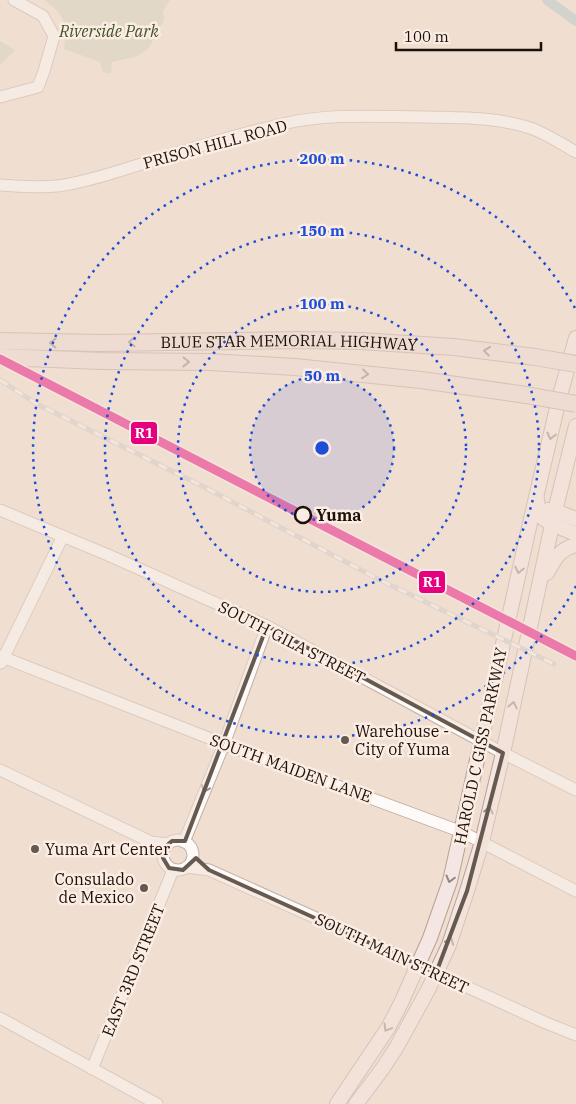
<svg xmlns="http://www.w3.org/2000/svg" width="576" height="1104" font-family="'IBM Plex Serif',serif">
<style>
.green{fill:#d1d0bc}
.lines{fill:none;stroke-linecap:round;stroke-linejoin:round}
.canal{stroke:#b0c6c7;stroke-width:10}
.minor-casing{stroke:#c0b2a8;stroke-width:13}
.major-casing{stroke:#b9a097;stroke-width:16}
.highway-casing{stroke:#b9a097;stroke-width:18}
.minor{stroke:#fdfaf8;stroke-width:11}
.major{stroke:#f3e6e3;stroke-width:14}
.highway{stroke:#ebd9d5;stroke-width:16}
.rail-casing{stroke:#cdc9c5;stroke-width:5}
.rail{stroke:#fbede4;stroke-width:3;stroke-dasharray:9;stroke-linecap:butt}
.highway-bridge-casing{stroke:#b9a097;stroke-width:18;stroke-linecap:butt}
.highway-bridge{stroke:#ebd9d5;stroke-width:16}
.rail-1-casing{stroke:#fbede4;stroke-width:12}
.rail-1{stroke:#e5007d;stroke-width:9}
.oneway{stroke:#8e7f79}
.oneway2{stroke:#928681}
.oneway3{stroke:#98918c}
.marked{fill:none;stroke:#66594f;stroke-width:4;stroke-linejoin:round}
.ring{fill:none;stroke:#1d4ed8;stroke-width:2.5;stroke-dasharray:2.5 5}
.stop-dot{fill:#fbede4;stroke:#1c1109;stroke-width:2.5}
.poi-dot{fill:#66594f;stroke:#fbede4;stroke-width:2}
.labels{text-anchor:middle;stroke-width:5;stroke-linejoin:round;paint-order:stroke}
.park-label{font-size:16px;font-style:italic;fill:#415427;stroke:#fbede4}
.street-label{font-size:16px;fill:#1c1109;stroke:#fbede4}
.stop-label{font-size:16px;font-weight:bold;fill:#1c1109;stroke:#fbede4;text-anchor:start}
.poi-label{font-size:16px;fill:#1c1109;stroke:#fbede4;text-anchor:start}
.centre{fill:#1d4ed8;stroke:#fbede4;stroke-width:2.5}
.ring-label{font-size:15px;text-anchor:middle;font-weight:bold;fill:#1d4ed8;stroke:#fbede4;stroke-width:5;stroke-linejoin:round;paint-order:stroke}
.line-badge{stroke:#fbede4;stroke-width:2}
.badge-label{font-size:14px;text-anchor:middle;font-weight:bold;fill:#fff}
</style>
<rect width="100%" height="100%" fill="#f0ded1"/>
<g class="green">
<path d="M44,0H170L163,11L164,20L155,37L148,49L138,56L112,62L111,74L103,72L100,62L64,49C68,24 65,15 44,0Z"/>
<polygon points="0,41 15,50 0,65"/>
</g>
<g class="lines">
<polyline class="canal" points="547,0 576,21"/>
<defs>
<g id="minor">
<polyline points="0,97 38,87 44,71 54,36 43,16 14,0"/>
<path d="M0,185C19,186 38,188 57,186C83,183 112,173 138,165C187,150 237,134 287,123C332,113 382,117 428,117C463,118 499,117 533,129C548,135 562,144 576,152"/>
<polyline points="0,510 108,555 267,626 503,753 576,790"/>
<polyline points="0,656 224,744 462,832 576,891"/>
<polyline points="1,663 63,536"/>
<polyline points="0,770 151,842 168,844"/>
<circle cx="178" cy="855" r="15"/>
<polyline points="184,842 224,744 267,626"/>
<polyline points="187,867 209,870 327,923 546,1023 576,1035"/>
<polyline points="0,1018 157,1104"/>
<polyline points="92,1069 173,870"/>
</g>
<g id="major">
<path d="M537,499C538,504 537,510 540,515C545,523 567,530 576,534"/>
<polyline points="548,510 555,511 576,519"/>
<path d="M547,573C555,559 559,549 576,545"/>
<polyline points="337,1104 388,1028 401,1003 430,938 450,881 530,523 559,399 576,338"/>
<polyline points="356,1104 383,1068 396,1048 428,990 449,945 467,891 482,842 503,753 555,511 576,426"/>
</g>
<g id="highway">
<path id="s1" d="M0,341L102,343L298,340L360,341L454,347L535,357"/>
<polyline points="0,357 102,361 210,362 295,367 421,380 526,395"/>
</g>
</defs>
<use href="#minor" class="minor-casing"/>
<use href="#major" class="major-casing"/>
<use href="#highway" class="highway-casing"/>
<use href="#minor" class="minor"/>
<use href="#major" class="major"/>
<use href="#highway" class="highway"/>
<defs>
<polyline id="rail" points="0,380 37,404 208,489 380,580 554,664"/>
</defs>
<use href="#rail" class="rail-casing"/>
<use href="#rail" class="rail"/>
<defs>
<g id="highway-bridge">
<polyline points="535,357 576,364"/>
<polyline points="526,395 576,404"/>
</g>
</defs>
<use href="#highway-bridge" class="highway-bridge-casing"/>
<use href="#highway-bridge" class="highway-bridge"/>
<defs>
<polyline id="rail-1" points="0,359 576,656"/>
</defs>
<use href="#rail-1" class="rail-1-casing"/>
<use href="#rail-1" class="rail-1"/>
</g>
<defs><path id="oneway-chevron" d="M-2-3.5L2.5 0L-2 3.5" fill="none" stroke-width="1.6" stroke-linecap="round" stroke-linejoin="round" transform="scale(1.25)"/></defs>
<g class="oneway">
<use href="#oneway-chevron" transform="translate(132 342) rotate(179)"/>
<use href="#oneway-chevron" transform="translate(53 343) rotate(-179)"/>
<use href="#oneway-chevron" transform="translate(487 351) rotate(-173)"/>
<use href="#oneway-chevron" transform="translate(186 362) rotate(1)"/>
<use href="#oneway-chevron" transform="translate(365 374) rotate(6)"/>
</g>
<g class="oneway2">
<use href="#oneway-chevron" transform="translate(551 436) rotate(104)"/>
<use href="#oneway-chevron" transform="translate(519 570) rotate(103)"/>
<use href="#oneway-chevron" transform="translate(513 705) rotate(-78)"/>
<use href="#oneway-chevron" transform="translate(489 810) rotate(-77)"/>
<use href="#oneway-chevron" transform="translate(450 879) rotate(105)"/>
<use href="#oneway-chevron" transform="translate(450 941) rotate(-70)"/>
<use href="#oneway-chevron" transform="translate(387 1028) rotate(121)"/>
</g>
<use class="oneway3" href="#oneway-chevron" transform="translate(205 789) rotate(112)"/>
<path d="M0 0H576V1104H0ZM267,626L503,753L467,891L436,973L209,870L196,858L183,870L169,868L163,858L165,847L172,841H185Z" fill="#f0ded1" fill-opacity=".55" fill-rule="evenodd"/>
<path class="marked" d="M267,626L503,753L467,891L436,973L209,870L196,858L183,870L169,868L163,858L165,847L172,841H185Z"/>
<circle cx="322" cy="448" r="72" fill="#1d4ed8" fill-opacity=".12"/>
<g class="ring">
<circle cx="322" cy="448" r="72"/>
<circle cx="322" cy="448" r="144"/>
<circle cx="322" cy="448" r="217"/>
<path d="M576 586A289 289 0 1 1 576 310"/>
</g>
<circle class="stop-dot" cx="303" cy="515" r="8"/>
<g class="poi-dot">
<circle cx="345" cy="740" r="5"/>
<circle cx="35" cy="849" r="5"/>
<circle cx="144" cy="888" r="5"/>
</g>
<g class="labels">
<g class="park-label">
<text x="109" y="37">Riverside Park</text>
</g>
<g class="street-label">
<text transform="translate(215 144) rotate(-15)" y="6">PRISON HILL ROAD</text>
<text dy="6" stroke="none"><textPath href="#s1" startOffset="289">BLUE STAR MEMORIAL HIGHWAY</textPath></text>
<text transform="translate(292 642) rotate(27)" y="6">SOUTH GILA STREET</text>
<text transform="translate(480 746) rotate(-78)" y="6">HAROLD C GISS PARKWAY</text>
<text transform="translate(291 768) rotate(20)" y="6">SOUTH MAIDEN LANE</text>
<text transform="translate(392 953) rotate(25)" y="6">SOUTH MAIN STREET</text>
<text transform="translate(133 970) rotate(-68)" y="6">EAST 3RD STREET</text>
</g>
<g class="stop-label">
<text x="316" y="521">Yuma</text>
</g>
<g class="poi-label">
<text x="355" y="737">Warehouse -<tspan x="355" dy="18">City of Yuma</tspan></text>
<text x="45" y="855">Yuma Art Center</text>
<text x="134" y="885" text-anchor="end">Consulado<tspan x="134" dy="18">de Mexico</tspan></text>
</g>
</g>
<circle cx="322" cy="448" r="8" class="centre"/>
<g class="ring-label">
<text x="322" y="164">200 m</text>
<text x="322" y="236">150 m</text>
<text x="322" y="309">100 m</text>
<text x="322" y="381">50 m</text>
</g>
<g class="line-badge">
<rect x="130" y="421" width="28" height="24" rx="5" fill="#e5007d"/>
<rect x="418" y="570" width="28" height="24" rx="5" fill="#e5007d"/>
</g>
<g class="badge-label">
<text x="144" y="438">R1</text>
<text x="432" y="587">R1</text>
</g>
<path d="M396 42v8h145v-8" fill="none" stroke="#1c1109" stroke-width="2.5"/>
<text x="404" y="42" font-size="15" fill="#1c1109" stroke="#fbede4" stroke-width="4" paint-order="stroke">100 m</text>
</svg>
